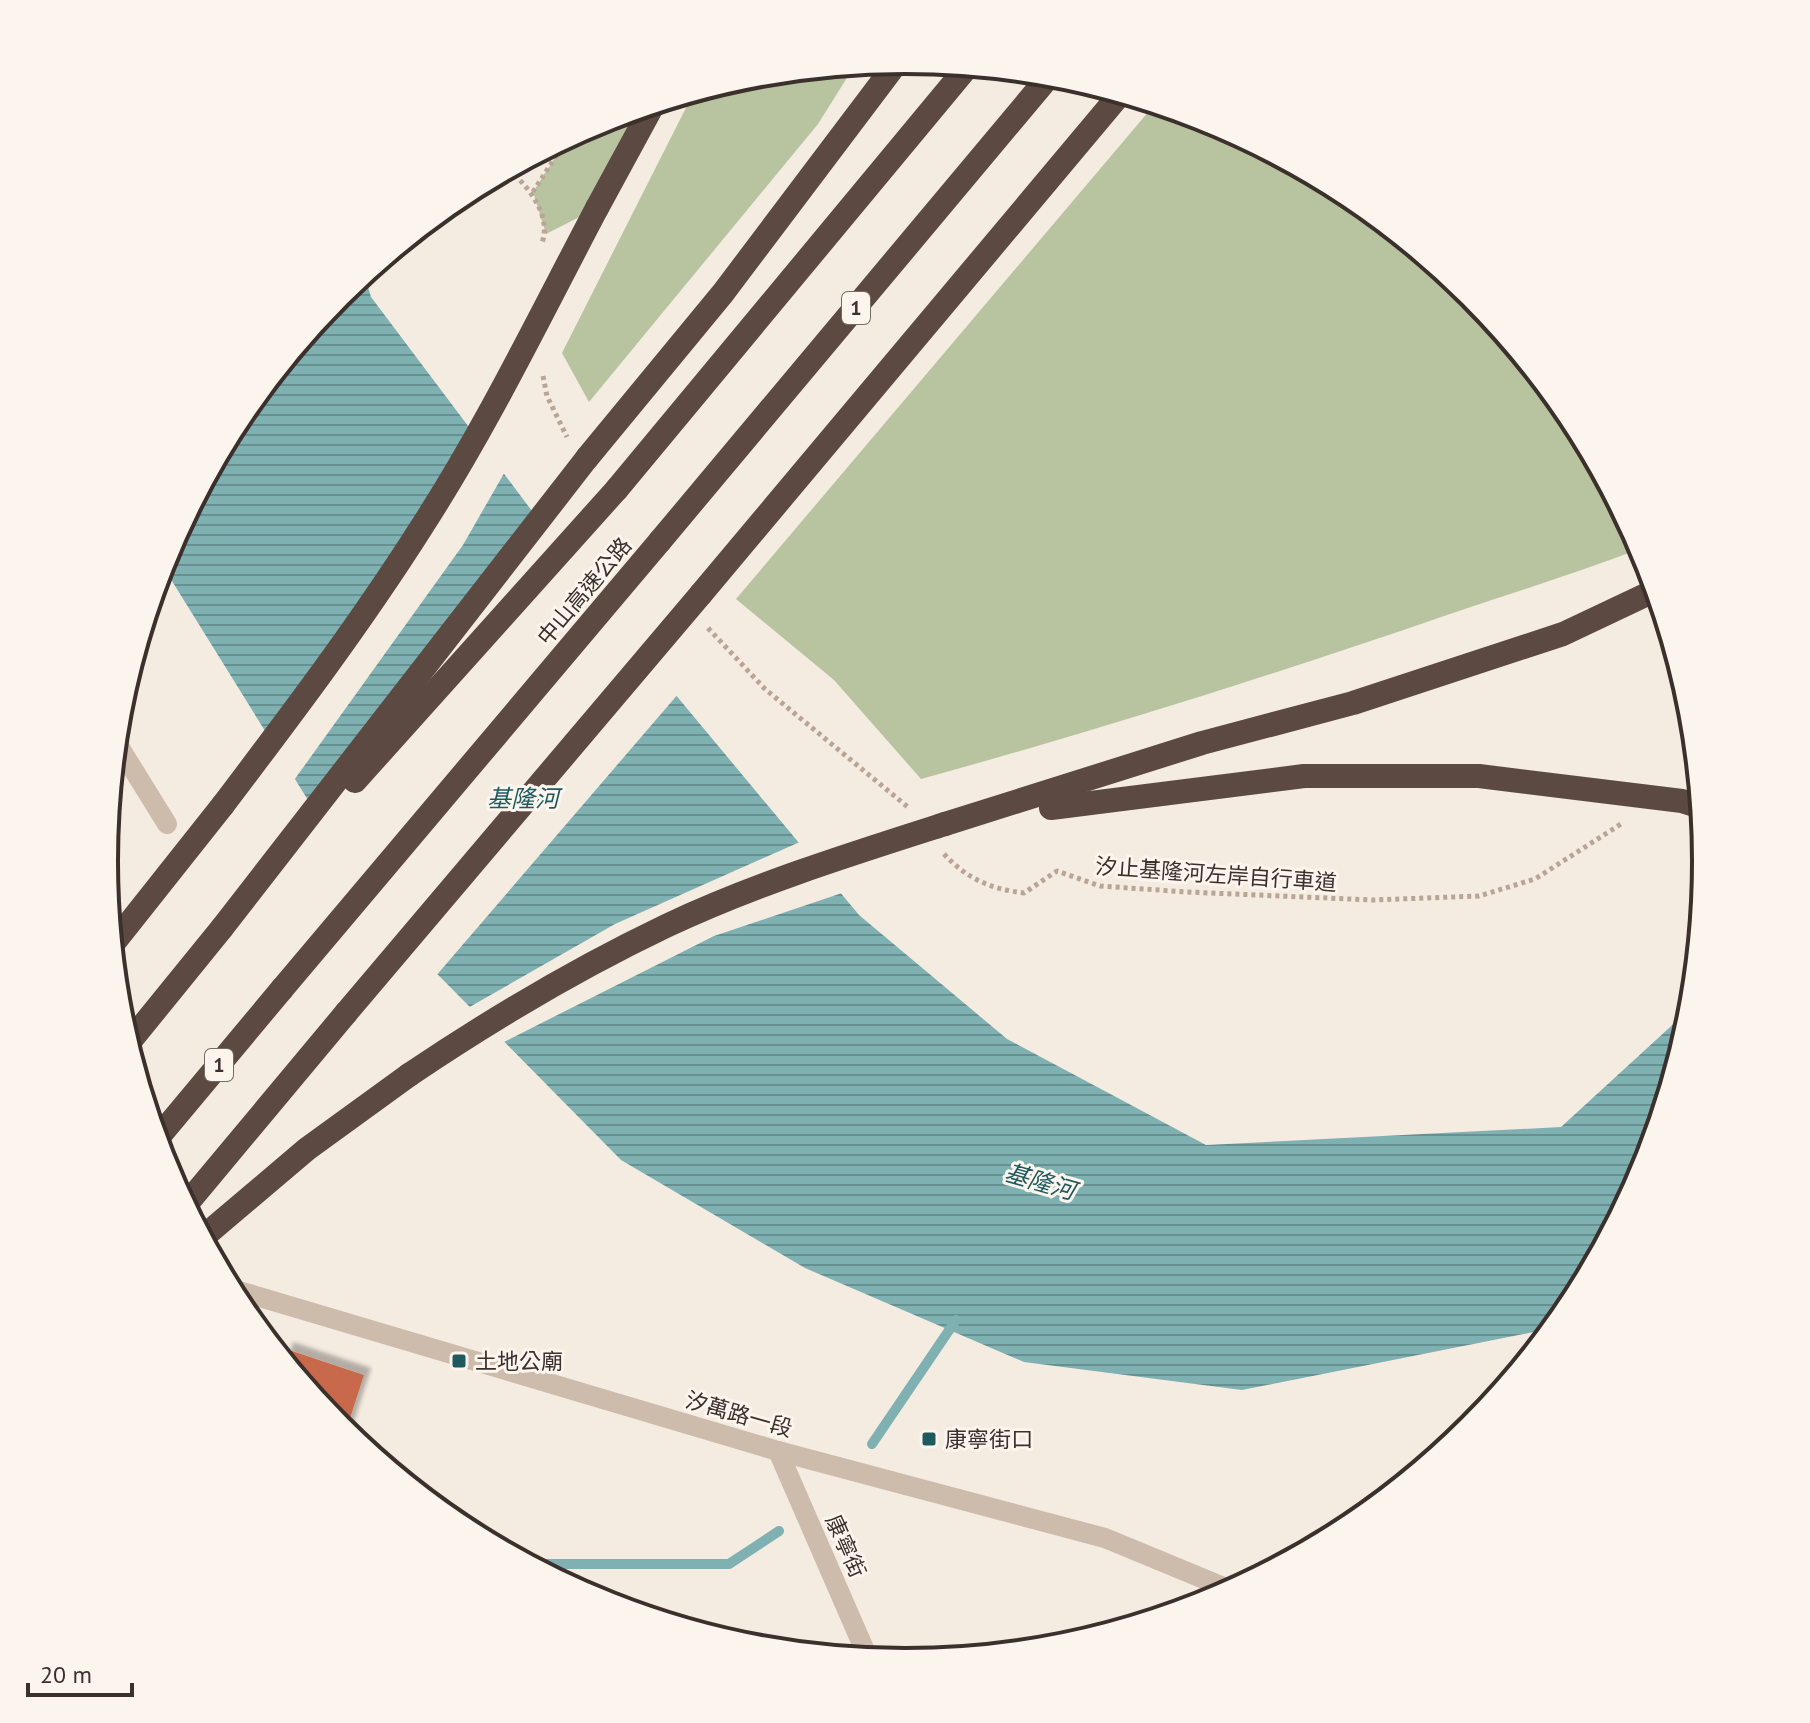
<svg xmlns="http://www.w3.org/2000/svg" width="1810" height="1723" font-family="'PT Sans','Noto Sans TC',sans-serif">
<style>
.grass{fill:#b8c4a0}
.water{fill:url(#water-rules)}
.pier{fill:#f4ebe1}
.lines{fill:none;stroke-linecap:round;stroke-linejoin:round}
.stream{stroke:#7fb0b2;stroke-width:10}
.building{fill:#c8694b;filter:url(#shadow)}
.path{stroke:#b9a596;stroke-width:5;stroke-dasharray:4 4;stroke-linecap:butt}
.service{stroke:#cdbbac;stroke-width:20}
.tertiary{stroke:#cdbbac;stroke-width:20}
.motorway{stroke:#5c4a42;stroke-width:24}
.motorway-bridge{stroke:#5c4a42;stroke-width:24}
.poi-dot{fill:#1f5a5e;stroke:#fbf5ee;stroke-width:3}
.labels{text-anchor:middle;stroke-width:6;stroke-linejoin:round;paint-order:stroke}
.shield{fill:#fbf5ee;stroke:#756b66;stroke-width:2}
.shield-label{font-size:20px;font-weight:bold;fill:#3b302b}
.street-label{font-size:22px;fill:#3b302b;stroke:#fbf5ee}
.poi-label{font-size:22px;fill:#3b302b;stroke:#fbf5ee;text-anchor:start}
.water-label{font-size:24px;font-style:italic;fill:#1f5a5e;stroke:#fbf5ee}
.rim{fill:none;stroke:#3b302b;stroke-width:4}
</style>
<defs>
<pattern id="water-rules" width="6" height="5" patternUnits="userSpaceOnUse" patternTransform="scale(2)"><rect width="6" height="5" fill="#7fb0b2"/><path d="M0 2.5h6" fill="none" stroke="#699091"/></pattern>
<filter id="shadow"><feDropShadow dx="7" dy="-7" stdDeviation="2" flood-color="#0004"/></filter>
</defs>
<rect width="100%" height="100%" fill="#f4ebe1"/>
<g class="grass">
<polygon points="855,65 818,124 589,402 562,353 694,92 749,75"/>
<path d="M1155,104L1212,121L1351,195L1472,295L1572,417L1642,548C1577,573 1512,593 1447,615C1273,675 1099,730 921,779L834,680L736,599Z"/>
<polygon points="653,105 597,208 546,234 533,192 568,137 599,121"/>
</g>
<polygon class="water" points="364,273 371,297 620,628 859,915 1007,1039 1206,1145 1561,1127 1692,1007 1645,1169 1571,1307 1554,1328 1242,1390 1024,1362 805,1268 621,1160 380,916 162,565 239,416 339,294"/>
<g class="pier">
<polygon points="475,428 506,470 463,545 292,783 266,741"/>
<polygon points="548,525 679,693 435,977 377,919 308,808"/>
<polygon points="802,841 845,892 714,936 500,1044 466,1009 615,924"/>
</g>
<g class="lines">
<g class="stream">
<polyline points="872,1444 956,1320"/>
<polyline points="527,1564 729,1564 779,1531"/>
</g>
</g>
<polygon class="building" points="286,1349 364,1375 345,1434 283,1360"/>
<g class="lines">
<g class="path">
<path d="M509,169C528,187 552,215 542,243"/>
<polyline points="533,192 568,137"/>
<polyline points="543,376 547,396 567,437"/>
<polyline points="708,628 765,689 909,808"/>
<path d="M944,854C967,879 991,889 1024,893L1057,871L1100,886L1187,892L1373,900L1479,896L1535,879L1621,824"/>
</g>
<polyline class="service" points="115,740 167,824"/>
<g class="tertiary">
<polyline points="229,1288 778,1451 1105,1538 1233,1591"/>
<polyline points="778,1451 869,1660"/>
</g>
<g class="motorway">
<polyline points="597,208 653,105"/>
<polyline points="587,458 723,293 898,61"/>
<polyline points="617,489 968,66"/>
<polyline points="660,541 1051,74"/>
<polyline points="701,594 1121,93"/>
<polyline points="945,824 1202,743 1353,703 1563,634 1656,590"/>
<polyline points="112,945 223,805"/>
<polyline points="127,1045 222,928"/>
<polyline points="156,1140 282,989"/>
<polyline points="185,1206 346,1013"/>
<polyline points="202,1238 307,1149 409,1075"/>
</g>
<g class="motorway-bridge">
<polyline points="355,781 617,489"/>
<path d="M223,805C292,714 360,624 421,528C487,426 540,316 597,208"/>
<polyline points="1051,808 1304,776 1479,776 1682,801 1701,807"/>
<polyline points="222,928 587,458"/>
<polyline points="282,989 660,541"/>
<polyline points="346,1013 701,594"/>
<path d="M409,1075C492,1019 576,969 666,926C755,884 851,854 945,824"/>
</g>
</g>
<g class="poi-dot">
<rect x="451" y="1353" width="16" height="16" rx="4"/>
<rect x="921" y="1431" width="16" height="16" rx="4"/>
</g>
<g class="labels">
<g class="shield">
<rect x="842" y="292" width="28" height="32" rx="6"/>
<rect x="205" y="1049" width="28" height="32" rx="6"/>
</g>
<g class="shield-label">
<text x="856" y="315">1</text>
<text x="219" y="1072">1</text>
</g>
<g class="street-label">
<text transform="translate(584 591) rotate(-50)" y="8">中山高速公路</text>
<text transform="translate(1216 874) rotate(4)" y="8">汐止基隆河左岸自行車道</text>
<text transform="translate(739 1414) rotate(16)" y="8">汐萬路一段</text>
<text transform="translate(846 1546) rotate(66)" y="8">康寧街</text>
</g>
<g class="poi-label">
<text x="475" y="1369">土地公廟</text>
<text x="945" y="1447">康寧街口</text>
</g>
<g class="water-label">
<text x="523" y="807">基隆河</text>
<text transform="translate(1040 1182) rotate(16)" y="8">基隆河</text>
</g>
</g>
<path d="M0 0H1810V1723H0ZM118 861a787 787 0 1 1 1574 0a787 787 0 1 1-1574 0Z" fill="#fbf5ee" fill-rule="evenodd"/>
<path class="rim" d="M118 861a787 787 0 1 1 1574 0a787 787 0 1 1-1574 0Z"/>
<path d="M28 1683v12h104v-12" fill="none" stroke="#3b302b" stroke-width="4"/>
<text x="40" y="1683" font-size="24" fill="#3b302b" stroke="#fbf5ee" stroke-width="6" paint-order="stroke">20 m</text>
</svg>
